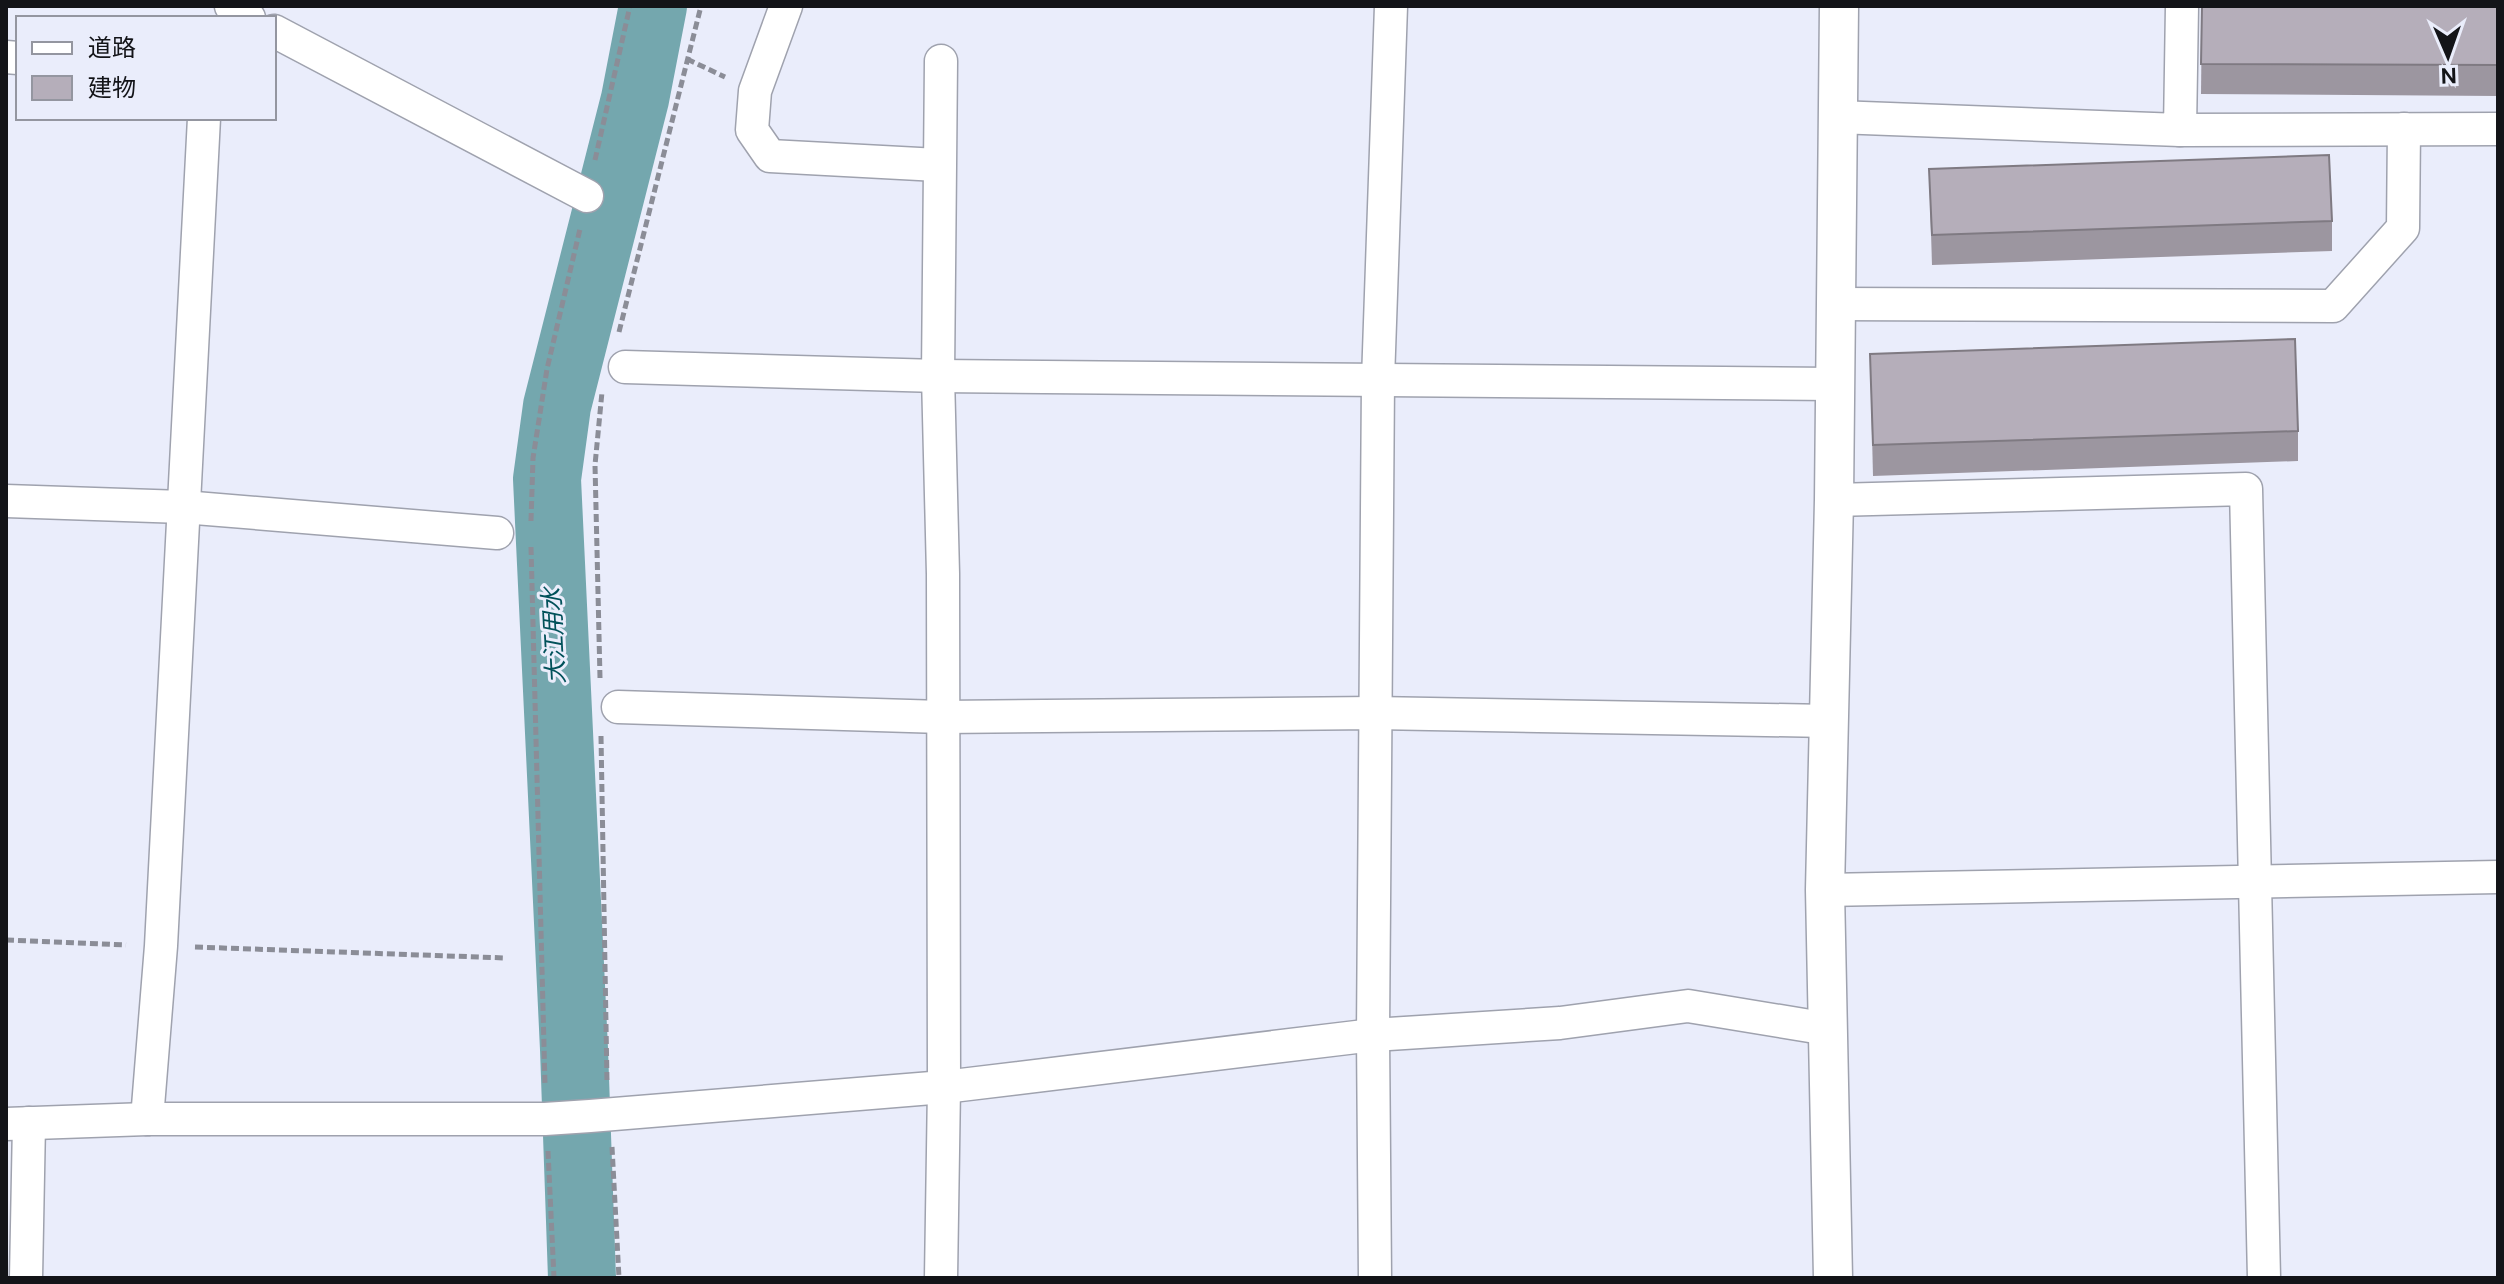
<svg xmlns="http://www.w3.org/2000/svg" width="2504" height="1284" font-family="'DM Sans','Noto Sans JP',sans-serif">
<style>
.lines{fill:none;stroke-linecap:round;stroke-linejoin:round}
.river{stroke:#74a7ae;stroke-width:68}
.minor-casing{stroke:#9fa2ae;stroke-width:35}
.tertiary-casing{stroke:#9fa2ae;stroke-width:41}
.path{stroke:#8b8d97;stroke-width:5;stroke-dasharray:8 4;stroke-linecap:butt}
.minor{stroke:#fff;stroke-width:32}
.tertiary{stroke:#fff;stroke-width:38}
.wall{fill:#9c96a0}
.building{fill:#b5aeba;stroke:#7f7a82;stroke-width:2}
.labels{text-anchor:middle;stroke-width:6;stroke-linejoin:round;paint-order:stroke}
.water-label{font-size:24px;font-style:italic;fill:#01515a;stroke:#eaedfb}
</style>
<rect width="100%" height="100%" fill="#eaedfb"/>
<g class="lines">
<polyline class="river" points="582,1278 574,1049 547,479 557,406 635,99 653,6"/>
<defs>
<g id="minor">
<polyline points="231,6 249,18"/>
<polyline points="786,6 755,91 752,130 770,156 938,165"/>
<polyline points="274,31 587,196"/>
<polyline points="6,57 18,58"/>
<polyline points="941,61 938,376 943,574 944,1087 941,1278"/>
<polyline points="1837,117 2180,130 2182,6"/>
<polyline points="2180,130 2498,129"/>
<polyline points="1835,304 2333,306 2403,228 2404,129"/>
<polyline points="625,367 938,376 1833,384"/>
<polyline points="1834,500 2246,489 2264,1278"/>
<polyline points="6,501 183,507 497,533"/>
<polyline points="618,707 942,717 1375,713 1828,721"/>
<polyline points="1825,890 2498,877"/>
<polyline points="147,1119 161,946 204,118"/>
<polyline points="6,1124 147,1119 545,1119 590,1116 944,1087 1373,1035 1560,1023 1688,1006 1828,1029"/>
<polyline points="26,1278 29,1123"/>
<polyline points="1375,1278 1373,1035 1378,380 1391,6"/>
</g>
<polyline id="tertiary" points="1833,1278 1825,890 1834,500 1839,6"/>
</defs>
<use href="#minor" class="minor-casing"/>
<use href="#tertiary" class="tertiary-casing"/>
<g class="path">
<polyline points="687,59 725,77"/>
<polyline points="595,160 630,6"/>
<polyline points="619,332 701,6"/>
<polyline points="531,521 533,458 547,369 580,229"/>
<polyline points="531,547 545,1085"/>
<polyline points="600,678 595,465 602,392"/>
<polyline points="601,736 607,1082"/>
<polyline points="6,940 126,945"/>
<polyline points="195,947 506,958"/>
<polyline points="612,1147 619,1278"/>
<polyline points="548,1151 554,1278"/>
</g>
<use href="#minor" class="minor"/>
<use href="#tertiary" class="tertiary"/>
</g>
<g class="wall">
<polygon points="2202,6 2498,6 2498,96 2201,94"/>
<polygon points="1929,169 2332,221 2332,251 1932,265"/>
<polygon points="1870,354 2298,431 2298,461 1873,476"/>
</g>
<g class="building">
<polygon points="2202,6 2498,6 2498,65 2201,64"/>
<polygon points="2329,155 2332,221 1932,235 1929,169"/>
<polygon points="2295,339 2298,431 1873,445 1870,354"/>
</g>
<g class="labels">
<g class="water-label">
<text transform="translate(554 636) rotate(-93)" y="8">大江用水</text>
</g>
</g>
<rect width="2504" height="1284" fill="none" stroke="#131418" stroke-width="16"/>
<rect x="16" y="16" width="260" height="104" fill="#eaedfb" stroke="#9496a0" stroke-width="2"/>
<rect x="32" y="42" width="40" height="12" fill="#ffffff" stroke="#9496a0" stroke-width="2"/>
<text x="88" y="56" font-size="24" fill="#131418">道路</text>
<rect x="32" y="76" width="40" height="24" fill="#b5aeba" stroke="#9496a0" stroke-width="2"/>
<text x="88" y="96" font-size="24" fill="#131418">建物</text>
<g transform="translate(2448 56) rotate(178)" stroke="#eaedfb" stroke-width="6" paint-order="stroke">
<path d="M0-6L14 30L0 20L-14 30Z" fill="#131418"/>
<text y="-12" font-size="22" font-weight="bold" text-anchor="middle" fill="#131418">N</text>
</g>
</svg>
